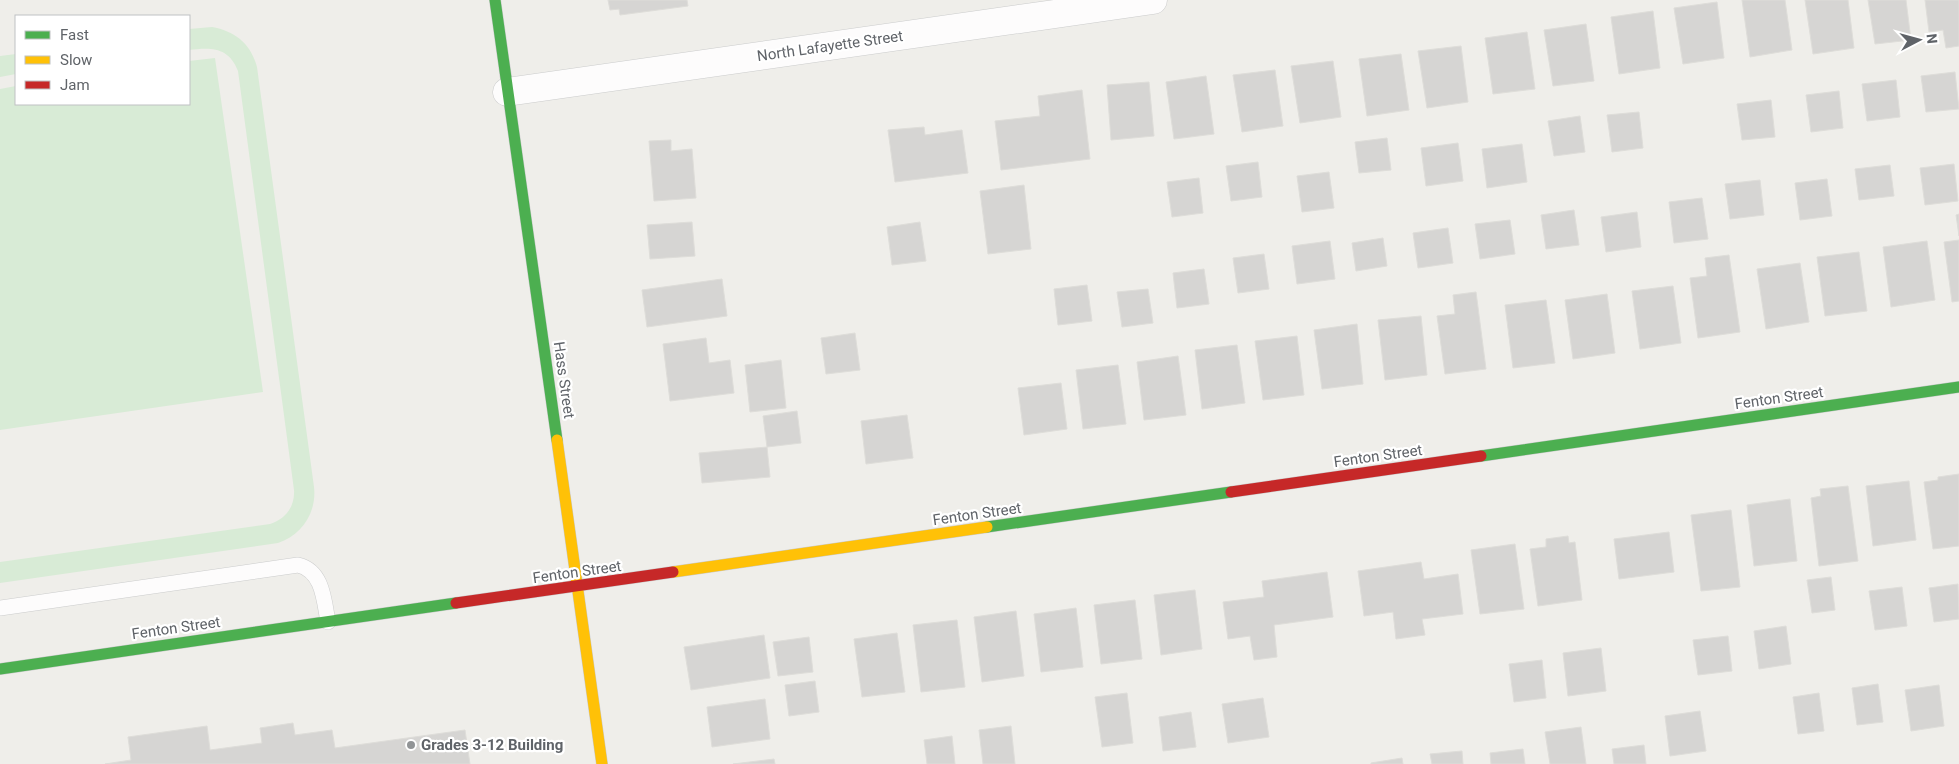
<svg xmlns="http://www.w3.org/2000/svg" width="1959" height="764" font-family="Roboto,sans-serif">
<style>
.green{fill:#d8ebd6}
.building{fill:#d6d5d3;stroke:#deddd9}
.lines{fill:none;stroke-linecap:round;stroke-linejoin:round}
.lane-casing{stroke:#cbcccc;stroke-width:16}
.street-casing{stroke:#cbcccc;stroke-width:29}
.fast-casing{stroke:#cacacb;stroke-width:12}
.slow-casing{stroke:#cacacb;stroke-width:12}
.jam-casing{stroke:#cacacb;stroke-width:12}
.lane{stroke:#fdfcfc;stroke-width:15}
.street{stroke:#fdfcfc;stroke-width:28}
.fast{stroke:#4caf50;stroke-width:11}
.slow{stroke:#ffc107;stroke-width:11}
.jam{stroke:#c62828;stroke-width:11}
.poi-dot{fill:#919496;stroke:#fff;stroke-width:2}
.labels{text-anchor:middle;stroke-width:4.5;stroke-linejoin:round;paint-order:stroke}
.street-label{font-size:15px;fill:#5f6368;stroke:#fff}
.poi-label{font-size:15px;font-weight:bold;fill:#5f6368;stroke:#fff;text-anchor:start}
</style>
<rect width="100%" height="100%" fill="#efeeea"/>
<g class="green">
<path d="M212,27C235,31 251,44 257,67L314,487C317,512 302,535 278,543L0,583V562L270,524C286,519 295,506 294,490L238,71C229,47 211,47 189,50V29Z"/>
<polygon points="16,54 16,74 0,77 0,56"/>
<polygon points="215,58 263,392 0,430 0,89 16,86 16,104 189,104 189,61"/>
</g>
<g class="building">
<polygon points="608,0 687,0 688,6 620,15 619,9 610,10"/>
<polygon points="1742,0 1785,0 1792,50 1750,57"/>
<polygon points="1805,0 1848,0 1854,48 1813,54"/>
<polygon points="1868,0 1906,0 1911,40 1875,44"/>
<polygon points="1925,0 1959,0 1959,46 1946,48 1943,30 1929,32"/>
<polygon points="1717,2 1724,58 1683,64 1674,8"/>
<polygon points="1653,11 1660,68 1619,74 1611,17"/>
<polygon points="1586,24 1594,81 1553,86 1544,30"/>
<polygon points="1527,32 1535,89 1493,94 1485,38"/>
<polygon points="1461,46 1468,102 1427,108 1418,51"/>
<polygon points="1401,54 1409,110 1367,116 1359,59"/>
<polygon points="1333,61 1341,117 1300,123 1291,66"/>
<polygon points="1275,70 1283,126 1242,132 1233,75"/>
<polygon points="1955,72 1959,109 1926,112 1921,76"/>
<polygon points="1206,76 1214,134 1174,139 1166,82"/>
<polygon points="1896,80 1900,117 1867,121 1862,84"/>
<polygon points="1149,82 1154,136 1111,140 1107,85"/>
<polygon points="1082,90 1090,159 1001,170 995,121 1040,116 1038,96"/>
<polygon points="1839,91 1843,128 1811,132 1806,95"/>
<polygon points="1771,100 1775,137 1742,140 1737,104"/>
<polygon points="1639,112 1643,148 1612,152 1607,115"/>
<polygon points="1580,116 1585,152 1554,156 1548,121"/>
<polygon points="924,127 925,135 962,130 968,173 895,182 888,130"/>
<polygon points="1387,138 1391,170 1359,173 1355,142"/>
<polygon points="671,140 671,151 692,149 696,198 654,201 649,141"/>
<polygon points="1458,143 1463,181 1426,186 1421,148"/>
<polygon points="1522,144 1527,182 1487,188 1482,149"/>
<polygon points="1258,162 1262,197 1231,201 1226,166"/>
<polygon points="1954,164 1958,201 1925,205 1920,168"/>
<polygon points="1890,165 1894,196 1859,200 1855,169"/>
<polygon points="1329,172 1334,208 1302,212 1297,176"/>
<polygon points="1199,178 1203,213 1172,217 1167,182"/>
<polygon points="1827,179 1832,216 1800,220 1795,183"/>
<polygon points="1760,180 1764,215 1730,219 1725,184"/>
<polygon points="1024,185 1031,249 988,254 980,191"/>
<polygon points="1702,198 1708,239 1674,243 1669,202"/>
<polygon points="1574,210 1579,245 1546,249 1541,215"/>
<polygon points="1637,212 1641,247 1606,252 1601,217"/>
<polygon points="1959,214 1959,236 1956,215"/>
<polygon points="1510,220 1515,254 1480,259 1475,224"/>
<polygon points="692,222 695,256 650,259 647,225"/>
<polygon points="920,222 926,261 892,265 887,227"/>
<polygon points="1448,228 1453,263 1418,268 1413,233"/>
<polygon points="1383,238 1387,266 1356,271 1352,243"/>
<polygon points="1959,240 1959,301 1952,302 1944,242"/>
<polygon points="1330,241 1335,279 1297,284 1292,246"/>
<polygon points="1927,241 1935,300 1891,307 1883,247"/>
<polygon points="1859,252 1867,311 1825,316 1817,257"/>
<polygon points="1264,254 1269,289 1238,293 1233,258"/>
<polygon points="1729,255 1740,332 1698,338 1690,278 1707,276 1705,258"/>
<polygon points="1800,263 1809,322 1766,329 1757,269"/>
<polygon points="1204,269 1209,304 1177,308 1173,273"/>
<polygon points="722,279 727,316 647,327 642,290"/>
<polygon points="1087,285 1092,321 1058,325 1054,289"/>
<polygon points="1673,286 1681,343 1640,349 1632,291"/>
<polygon points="1148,289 1153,323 1122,327 1117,292"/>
<polygon points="1476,292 1486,369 1445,374 1437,316 1455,314 1453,295"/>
<polygon points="1607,294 1615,353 1573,359 1565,300"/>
<polygon points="1546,300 1555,363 1513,368 1505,305"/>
<polygon points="1421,316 1427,375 1385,380 1378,320"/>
<polygon points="1357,324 1363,384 1322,389 1314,330"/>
<polygon points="855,333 860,370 826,374 821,338"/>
<polygon points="1297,336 1304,395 1263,400 1255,341"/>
<polygon points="706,338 709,363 730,360 734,393 670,401 663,344"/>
<polygon points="1237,345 1245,403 1202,409 1195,350"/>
<polygon points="1178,356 1186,415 1144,420 1137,362"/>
<polygon points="781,360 786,408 750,412 745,365"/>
<polygon points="1118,365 1126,424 1083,429 1076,370"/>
<polygon points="1061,383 1067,429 1024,435 1018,388"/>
<polygon points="797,411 801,443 767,447 763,416"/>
<polygon points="907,415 913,458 866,464 861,421"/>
<polygon points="767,447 770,477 702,483 699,453"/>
<polygon points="1959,474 1959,546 1933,549 1924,482 1938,480 1938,477"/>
<polygon points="1909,481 1916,540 1873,546 1866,486"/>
<polygon points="1848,486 1858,561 1819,566 1811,498 1821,496 1820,489"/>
<polygon points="1790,499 1797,561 1754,566 1747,505"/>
<polygon points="1731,510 1740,587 1701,591 1691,515"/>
<polygon points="1669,532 1674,572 1619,579 1614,539"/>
<polygon points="1568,536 1569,543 1575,542 1582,600 1538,606 1530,549 1546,547 1546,539"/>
<polygon points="1515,544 1524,609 1480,614 1471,550"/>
<polygon points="1421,562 1424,579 1458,574 1463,614 1422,619 1425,635 1396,639 1393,612 1364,616 1358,571"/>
<polygon points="1327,572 1333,617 1274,625 1277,657 1254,660 1250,636 1228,639 1223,602 1264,597 1262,581"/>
<polygon points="1831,577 1835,610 1812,613 1807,580"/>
<polygon points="1958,584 1959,619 1934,622 1929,588"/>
<polygon points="1902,587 1907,626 1875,630 1869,591"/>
<polygon points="1195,590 1202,649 1161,655 1154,595"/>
<polygon points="1135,600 1142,659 1101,664 1094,605"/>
<polygon points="1076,608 1083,667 1041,672 1034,614"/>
<polygon points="1016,611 1024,676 982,682 974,617"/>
<polygon points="957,620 965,687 921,692 913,625"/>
<polygon points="1786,626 1791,664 1759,669 1754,631"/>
<polygon points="897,633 905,692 862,697 854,639"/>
<polygon points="764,635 770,678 691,690 684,647"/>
<polygon points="1728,636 1732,671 1698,675 1693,640"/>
<polygon points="809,637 813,672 778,676 773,642"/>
<polygon points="1601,648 1606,691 1568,696 1563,653"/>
<polygon points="1542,660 1546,698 1514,702 1509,664"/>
<polygon points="815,681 819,712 789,716 785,685"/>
<polygon points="1878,684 1883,722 1857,725 1852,688"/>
<polygon points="1939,685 1944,726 1911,731 1905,690"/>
<polygon points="1127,693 1133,743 1102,747 1095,697"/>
<polygon points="1819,693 1824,731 1798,734 1793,697"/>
<polygon points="1263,698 1269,737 1228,743 1222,704"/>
<polygon points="765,699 770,739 712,747 707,707"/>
<polygon points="1700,711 1706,751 1670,756 1665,716"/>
<polygon points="1191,712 1196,747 1163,751 1159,717"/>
<polygon points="293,723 295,735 332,730 335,748 465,730 470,764 105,764 131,760 128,737 207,726 210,750 262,743 260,728"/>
<polygon points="1011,726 1015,764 983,764 979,730"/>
<polygon points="1581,727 1586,764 1550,764 1545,732"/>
<polygon points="952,736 955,764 927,764 924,740"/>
<polygon points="1644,745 1646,764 1614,764 1612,749"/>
<polygon points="1523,749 1525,764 1491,764 1490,753"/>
<polygon points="1462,751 1463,764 1432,764 1430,754"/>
<polygon points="1402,758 1403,764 1371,764 1371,763"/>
<polygon points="774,759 775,764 733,764"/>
</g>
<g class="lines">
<defs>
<path id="lane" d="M0,608L298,565C323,571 324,600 328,622"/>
<polyline id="street" points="507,92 1153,0"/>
<g id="fast">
<polyline points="495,0 557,440"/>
<polyline points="1481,456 1959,387"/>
<polyline points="987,527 1231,492"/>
<polyline points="0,669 456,603"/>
</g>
<g id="slow">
<polyline points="557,440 602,764"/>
<polyline points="673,572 987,527"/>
</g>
<g id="jam">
<polyline points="1231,492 1481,456"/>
<polyline points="456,603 673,572"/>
</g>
</defs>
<use href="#lane" class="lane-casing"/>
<use href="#street" class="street-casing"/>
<use href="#fast" class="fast-casing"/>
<use href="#slow" class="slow-casing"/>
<use href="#jam" class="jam-casing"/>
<use href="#lane" class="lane"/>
<use href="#street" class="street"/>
<use href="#fast" class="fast"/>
<use href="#slow" class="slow"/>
<use href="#jam" class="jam"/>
</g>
<circle class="poi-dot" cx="411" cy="745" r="5"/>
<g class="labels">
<g class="street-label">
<text transform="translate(830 46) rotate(-8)" y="5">North Lafayette Street</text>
<text transform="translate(564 380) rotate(82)" y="5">Hass Street</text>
<text transform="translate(1779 398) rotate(-8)" y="5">Fenton Street</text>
<text transform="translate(1378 456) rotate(-8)" y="5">Fenton Street</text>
<text transform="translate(977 514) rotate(-8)" y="5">Fenton Street</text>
<text transform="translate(577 572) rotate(-8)" y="5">Fenton Street</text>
<text transform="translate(176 628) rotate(-8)" y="5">Fenton Street</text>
</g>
<g class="poi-label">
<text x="421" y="750">Grades 3-12 Building</text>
</g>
</g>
<rect x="15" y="15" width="175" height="90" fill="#ffffff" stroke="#bfc1c3"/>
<rect x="25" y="31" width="25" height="8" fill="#4caf50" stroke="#bfc1c3"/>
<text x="60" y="40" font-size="15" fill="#5f6368">Fast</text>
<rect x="25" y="56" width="25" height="8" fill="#ffc107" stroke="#bfc1c3"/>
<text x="60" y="65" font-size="15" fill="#5f6368">Slow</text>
<rect x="25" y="81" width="25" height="8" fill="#c62828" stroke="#bfc1c3"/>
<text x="60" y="90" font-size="15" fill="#5f6368">Jam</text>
<g transform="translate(1919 40) rotate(84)" stroke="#ffffff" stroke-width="4" paint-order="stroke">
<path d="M0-4L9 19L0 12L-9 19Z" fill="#5f6368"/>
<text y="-8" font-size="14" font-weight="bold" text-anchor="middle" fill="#5f6368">N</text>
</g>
</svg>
